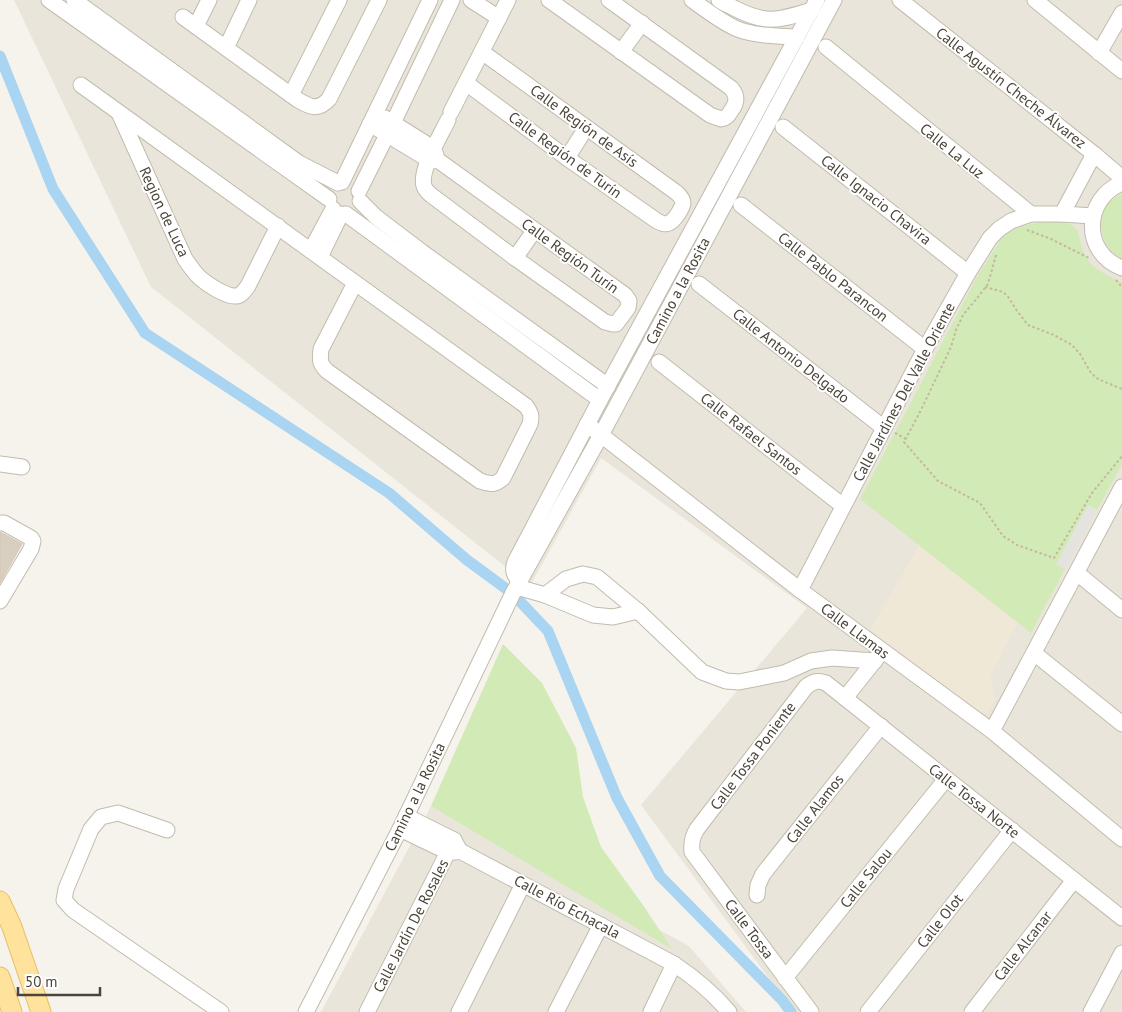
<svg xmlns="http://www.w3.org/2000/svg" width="1122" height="1012" font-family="'PT Sans',sans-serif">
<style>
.residential{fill:#eae5da}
.education{fill:#efe8d6}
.green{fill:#d2eab5}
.parking{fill:#e5e3e0}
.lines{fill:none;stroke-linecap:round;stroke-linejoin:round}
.canal{stroke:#a9d4f2;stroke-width:11}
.building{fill:#d8cfc1;stroke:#d3c7b4}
.minor-casing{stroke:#c2bbae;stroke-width:17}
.major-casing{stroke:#e6c16a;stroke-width:21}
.path{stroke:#c4b79f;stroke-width:2;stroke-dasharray:2.5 2.5;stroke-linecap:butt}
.minor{stroke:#fff;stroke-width:15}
.major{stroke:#ffe39c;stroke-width:19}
.labels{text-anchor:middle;stroke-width:4;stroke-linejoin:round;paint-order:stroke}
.street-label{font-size:15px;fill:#4b4439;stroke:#fff}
</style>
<rect width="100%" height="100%" fill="#f6f3ec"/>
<g class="residential">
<polygon points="14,0 1122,0 1122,1012 794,1012 641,805 807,608 601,458 530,586 151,287"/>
<polygon points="431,806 689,946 746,1012 321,1012"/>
</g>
<polygon class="education" points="919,545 1018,622 990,678 995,699 988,712 979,715 870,630"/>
<g class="green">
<path d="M1121,194H1122V259C1119,257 1115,255 1112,252C1103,244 1098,222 1103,211C1106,203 1114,198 1121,194Z"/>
<path d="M1055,221C1085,224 1075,234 1085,255C1091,268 1109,277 1122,282V464L1097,510L1088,505L1057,564L1065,569L1031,633L860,499L978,275L1002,238L1011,228L1036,223Z"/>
<polygon points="503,644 542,683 576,748 583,797 601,847 643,905 672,949 431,806"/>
</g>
<polygon class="parking" points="1088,505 1097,510 1065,569 1056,564"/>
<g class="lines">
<polyline class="canal" points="0,56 53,189 145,333 389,493 467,560 512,593 548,631 617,798 660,876 782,1000 791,1012"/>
</g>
<polygon class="building" points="0,532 22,544 0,583"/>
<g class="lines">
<defs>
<g id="minor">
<polyline points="49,0 329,199"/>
<polyline points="74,0 299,163 338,183"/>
<polyline points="471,0 499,18"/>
<path d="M549,0L710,115L721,119C726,118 728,116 731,111C737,103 738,96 731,88L609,0"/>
<path d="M692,0C706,10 720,21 735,28C753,36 778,36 797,37"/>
<path d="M719,0C724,4 731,6 736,9C768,25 779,20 812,10"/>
<polyline points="900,0 1094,154 1122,178"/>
<polyline points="1035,0 1122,71"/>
<path d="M183,17L298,100C310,107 318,111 329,99L379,0"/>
<polyline points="196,26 209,0"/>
<polyline points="826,47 1031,214"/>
<polyline points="226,48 249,0"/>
<polyline points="621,52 642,23"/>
<polyline points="1099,53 1122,13"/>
<path d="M466,83L567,158L657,221C661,223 665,225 669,223C674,221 682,209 683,203C683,199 680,196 677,193L482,52"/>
<path d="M81,85L526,406C531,413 532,416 530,424L503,478C494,486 491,484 480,481L327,371C319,363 320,360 321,349L355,283"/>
<polyline points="291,95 339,0"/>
<polyline points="451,112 508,0"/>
<path d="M119,113L185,259C189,265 194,272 200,278C207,284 226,297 236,296C241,296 245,290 248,286L278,226"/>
<polyline points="385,118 433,148 436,155"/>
<path d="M370,124L429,160L439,161L625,295L629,301L628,308L616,324H613L605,322L515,258L431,195C428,192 425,190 424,186C419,170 441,135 448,120"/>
<polyline points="783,127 968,273"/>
<polyline points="567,158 586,128"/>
<polyline points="342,182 430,0"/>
<path d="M1122,183C1083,199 1082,253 1122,268"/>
<polyline points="359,191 393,123 452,0"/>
<polyline points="360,201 376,217 422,252 608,386"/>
<polyline points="741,205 925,349"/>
<polyline points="346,214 600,400"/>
<polyline points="1062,214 1094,154"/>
<polyline points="311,250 333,209"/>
<polyline points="320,257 341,214"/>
<polyline points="515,258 534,231"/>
<polyline points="699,284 884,428"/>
<polyline points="659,362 843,506"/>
<polyline points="587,424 800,590 992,731 1122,839"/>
<polyline points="0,464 22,467"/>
<polyline points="0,523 4,523 31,538 33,541 31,549 0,601"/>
<polyline points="1077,573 1122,610"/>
<path d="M520,581C513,575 512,570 515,562L600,400L817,0"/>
<polyline points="517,587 545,595 593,615 613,617 638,611 702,672 726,681 739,682 784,673 811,661 832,658 875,661"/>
<polyline points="800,590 925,349 968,273 990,238 999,229 1011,221 1031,214 1062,214 1093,216"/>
<polyline points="545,595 566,579 583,574 597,577 638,611"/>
<polyline points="1034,653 1122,724"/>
<polyline points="845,698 880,654"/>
<polyline points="992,731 1122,487"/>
<path d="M406,816L454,840L460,851L674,964C695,978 713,993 729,1012"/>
<polyline points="400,829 448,852 456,852"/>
<polyline points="167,830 118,813 101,817 91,829 66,889 64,900 73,910 221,1012"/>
<polyline points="757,895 758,885 763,874 881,726"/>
<polyline points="785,978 946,779"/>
<polyline points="306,1012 400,829 513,593 601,435 834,0"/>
<polyline points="367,1012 454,840"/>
<polyline points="459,1012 523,884"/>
<polyline points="556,1012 601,925"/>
<polyline points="651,1012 674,964"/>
<path d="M811,1012L692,852C691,843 692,837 697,829L806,687C813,681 818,680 826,683L1122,918"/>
<polyline points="868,1012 1012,830"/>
<polyline points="972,1012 1074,880"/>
<polyline points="1091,1012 1122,953"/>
</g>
<g id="major">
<polyline points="0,901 12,927 41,1012"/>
<polyline points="0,977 12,1012"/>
</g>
</defs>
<use href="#minor" class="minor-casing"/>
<use href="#major" class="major-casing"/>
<g class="path">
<polyline points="1027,230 1051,239 1089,258"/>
<polyline points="996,255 988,284 978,297 963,315 956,330 951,347 921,410 904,442 938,481 980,503 1003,536 1017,545 1054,558 1092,493 1122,456"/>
<polyline points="1116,280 1122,287"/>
<polyline points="985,287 1000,291 1007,295 1017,311 1028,325 1054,335 1072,345 1080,354 1091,373 1098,379 1122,389"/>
<polyline points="895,433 906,439"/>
</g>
<use href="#minor" class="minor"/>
<use href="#major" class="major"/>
</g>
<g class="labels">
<g class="street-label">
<text transform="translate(1011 88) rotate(38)" y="5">Calle Agustín Cheche Álvarez</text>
<text transform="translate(584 126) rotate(36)" y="5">Calle Región de Asís</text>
<text transform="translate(952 151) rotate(39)" y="5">Calle La Luz</text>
<text transform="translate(565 155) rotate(36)" y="5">Calle Región de Turín</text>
<text transform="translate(876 200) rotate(38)" y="5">Calle Ignacio Chavira</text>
<text transform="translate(164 212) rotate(65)" y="5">Region de Luca</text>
<text transform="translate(570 256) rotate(36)" y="5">Calle Región Turín</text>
<text transform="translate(833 277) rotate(38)" y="5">Calle Pablo Parancon</text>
<text transform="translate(678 291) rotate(-62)" y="5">Camino a la Rosita</text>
<text transform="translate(791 356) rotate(38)" y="5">Calle Antonio Delgado</text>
<text transform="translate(904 392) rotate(-62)" y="5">Calle Jardines Del Valle Oriente</text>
<text transform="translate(751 434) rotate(38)" y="5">Calle Rafael Santos</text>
<text transform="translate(855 631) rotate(37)" y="5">Calle Llamas</text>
<text transform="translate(753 756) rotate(-53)" y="5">Calle Tossa Poniente</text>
<text transform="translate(415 797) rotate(-64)" y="5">Camino a la Rosita</text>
<text transform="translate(974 801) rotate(38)" y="5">Calle Tossa Norte</text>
<text transform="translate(815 809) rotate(-52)" y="5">Calle Alamos</text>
<text transform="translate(866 878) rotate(-51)" y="5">Calle Salou</text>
<text transform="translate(567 907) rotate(28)" y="5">Calle Río Echacala</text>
<text transform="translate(940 921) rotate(-52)" y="5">Calle Olot</text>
<text transform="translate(411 926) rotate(-63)" y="5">Calle Jardín De Rosales</text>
<text transform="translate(749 929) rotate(53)" y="5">Calle Tossa</text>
<text transform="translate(1023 946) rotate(-52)" y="5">Calle Alcanar</text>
</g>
</g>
<path d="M18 987v8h82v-8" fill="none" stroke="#4b4439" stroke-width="2.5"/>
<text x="25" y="987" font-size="15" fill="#4b4439" stroke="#ffffff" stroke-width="4" paint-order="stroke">50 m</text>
</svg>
